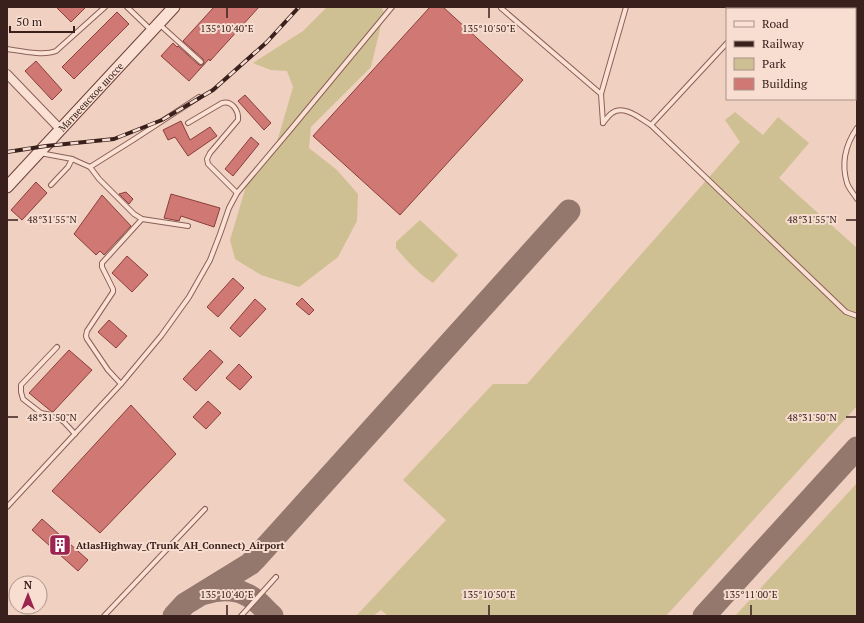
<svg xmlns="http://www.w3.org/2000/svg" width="864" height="623" font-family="'PT Serif',serif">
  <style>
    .green { fill: #cfc093 }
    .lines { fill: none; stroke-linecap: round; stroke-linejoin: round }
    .taxiway { stroke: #94786e; stroke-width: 23 }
    .building { fill: #d07974; stroke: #8b3e3c }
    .service-casing { stroke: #8a6057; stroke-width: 6 }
    .minor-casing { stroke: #8a6057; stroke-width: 10 }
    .secondary-casing { stroke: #6c413a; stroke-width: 13 }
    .service { stroke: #fae1d4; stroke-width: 4 }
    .minor { stroke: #fae1d4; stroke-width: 8 }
    .secondary { stroke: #fae1d4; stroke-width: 11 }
    .rail-casing { stroke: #39201c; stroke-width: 4 }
    .rail { stroke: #f7ded0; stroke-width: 2.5; stroke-dasharray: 8; stroke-linecap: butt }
    .ticks { fill: none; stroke: #39201c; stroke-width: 1.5 }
    .labels { text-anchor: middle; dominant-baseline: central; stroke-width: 4; stroke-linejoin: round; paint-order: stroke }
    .street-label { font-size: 10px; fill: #39201c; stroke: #f7ded0 }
    .poi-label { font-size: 10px; font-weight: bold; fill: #39201c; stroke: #f7ded0; text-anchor: start }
    .ticks-label { font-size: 10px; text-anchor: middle; fill: #39201c; stroke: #f7ded0; stroke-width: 4; stroke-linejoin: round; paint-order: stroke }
  </style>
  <rect width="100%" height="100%" fill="#f0d0c0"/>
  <g class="green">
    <polygon points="327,7 381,7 384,12 371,67 311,127 309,148 337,170 358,194 357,221 338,257 299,287 261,275 235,259 230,240 247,183 277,142 293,87 287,71 271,70 253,63 303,31"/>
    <polygon points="735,112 763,135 778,117 809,143 779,178 857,248 857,406 666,616 388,616 381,610 373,616 356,616 446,520 403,480 493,384 527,384 740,142 725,120"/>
    <path d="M 420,220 L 458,255 L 433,283 C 418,273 407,261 396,248 L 396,242 Z"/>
    <polygon points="857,483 857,616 735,616"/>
  </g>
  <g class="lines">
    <g class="taxiway">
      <path d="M 205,593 C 217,589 234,588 245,594 C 256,598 264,609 272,616"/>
      <polyline points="174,616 185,604 250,564 256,558 569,211"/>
      <polyline points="704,616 857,448"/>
    </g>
  </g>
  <g class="building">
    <polygon points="56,7 86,7 71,22"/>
    <polygon points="214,7 259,7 210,61 209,59 189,81 161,56 173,43 177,47 178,46 199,65 203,65 204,62 203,59 183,41"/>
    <polygon points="430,7 443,7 523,80 400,215 313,136"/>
    <polygon points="117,12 129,24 74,79 62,67"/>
    <polygon points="36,61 62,90 52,100 25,71"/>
    <polygon points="245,95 271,123 264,130 238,101"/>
    <polygon points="181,121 190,140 210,127 217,136 188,156 175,137 168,140 163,130"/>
    <polygon points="251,137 259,144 233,176 225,169"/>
    <polygon points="36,182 47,193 22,220 11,210"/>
    <polygon points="126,192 133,199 129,204 119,194"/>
    <polygon points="171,194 220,208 214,227 181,216 179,221 164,218"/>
    <polygon points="102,195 131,226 104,255 100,251 96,255 74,234"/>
    <polygon points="127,256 148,275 132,292 112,273"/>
    <polygon points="233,278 244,288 218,317 207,307"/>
    <polygon points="302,298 314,310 309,315 296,304"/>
    <polygon points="255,299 266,309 240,337 230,328"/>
    <polygon points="109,320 127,336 116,348 98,332"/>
    <polygon points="69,350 92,370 53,412 52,412 29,393"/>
    <polygon points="210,350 223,362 196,391 183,379"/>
    <polygon points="239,364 252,377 240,390 226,378"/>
    <polygon points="208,401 221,413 206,429 193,417"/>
    <polygon points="131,405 176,454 100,533 52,491"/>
    <polygon points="42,519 88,560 78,571 32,530"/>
  </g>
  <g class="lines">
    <g class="service-casing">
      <g id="service">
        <polyline points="127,7 152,31"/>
        <polyline points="501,8 601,94"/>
        <polyline points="759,9 761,7"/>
        <polyline points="855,17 857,15"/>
        <polyline points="159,24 201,62"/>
        <path d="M 7,49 C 21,51 44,56 56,51 L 105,7"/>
        <path d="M 188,123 L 222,103 C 232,100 239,111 238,120 L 210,153 L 207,159 L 208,164 L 237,193"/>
        <path d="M 603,123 C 606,119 609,115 612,113 C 624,104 641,119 651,125 L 846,312 L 857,316"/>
        <polyline points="603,123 601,94 626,7"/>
        <polyline points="651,125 727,43"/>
        <path d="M 857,128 C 846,144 841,163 847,183 C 849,189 854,194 857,199"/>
        <polyline points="40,153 72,159 90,167 99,179 134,214 142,219 188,226"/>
        <polyline points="90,167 133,140 199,97"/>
        <polyline points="51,185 68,167 72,159"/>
        <polyline points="57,347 21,385 21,392 23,399 41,413 56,416 64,422 75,434"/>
        <polyline points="121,384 108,370 87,339 86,336 87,331 113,292 113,289 102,267 102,263 142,219"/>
        <polyline points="7,507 121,384 161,336 189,297 210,260 220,234 229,208 237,193 291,129 392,7"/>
        <polyline points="104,616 205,509"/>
        <polyline points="241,616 276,577"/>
      </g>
    </g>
    <g class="minor-casing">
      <polyline id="minor" points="7,74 61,130"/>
    </g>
    <g class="secondary-casing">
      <g id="secondary">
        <path id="s1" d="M 7,187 L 174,7"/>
      </g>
    </g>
    <use href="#service" class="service"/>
    <use href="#minor" class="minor"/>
    <use href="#secondary" class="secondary"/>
    <g class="rail-casing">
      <polyline id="rail" points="7,152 46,146 114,139 162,120 213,90 267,42 299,7"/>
    </g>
    <use href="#rail" class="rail"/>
  </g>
  <path class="ticks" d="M 227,8 L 227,18M 489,8 L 489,18M 8,220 L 18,220M 846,220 L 856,220M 8,417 L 18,417M 846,417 L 856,417M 227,605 L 227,615M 489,605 L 489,615M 751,605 L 751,615"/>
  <defs>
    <g id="building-square" transform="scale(1.15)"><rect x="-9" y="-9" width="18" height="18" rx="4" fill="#9c2450" stroke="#f7ded0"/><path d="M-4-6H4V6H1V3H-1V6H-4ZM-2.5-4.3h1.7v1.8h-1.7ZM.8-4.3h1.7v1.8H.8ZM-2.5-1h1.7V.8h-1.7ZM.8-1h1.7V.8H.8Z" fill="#fff"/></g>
  </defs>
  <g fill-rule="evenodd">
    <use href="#building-square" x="60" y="545"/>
  </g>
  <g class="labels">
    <g class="street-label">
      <text stroke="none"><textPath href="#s1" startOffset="123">Матвеевское шоссе</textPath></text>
    </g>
    <g class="poi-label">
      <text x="76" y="545">AtlasHighway_(Trunk_AH_Connect)_Airport</text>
    </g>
  </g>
  <g class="ticks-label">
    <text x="227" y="32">135°10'40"E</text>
    <text x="489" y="32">135°10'50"E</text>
    <text x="52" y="223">48°31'55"N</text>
    <text x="812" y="223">48°31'55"N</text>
    <text x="52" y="421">48°31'50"N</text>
    <text x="812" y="421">48°31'50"N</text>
    <text x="227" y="598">135°10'40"E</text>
    <text x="489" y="598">135°10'50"E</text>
    <text x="751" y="598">135°11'00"E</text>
  </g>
  <rect width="864" height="623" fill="none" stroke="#39201c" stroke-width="16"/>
  <rect x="726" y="8" width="130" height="92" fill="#f7ded0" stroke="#ab9288"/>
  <rect x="734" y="21" width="20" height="6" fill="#fae1d4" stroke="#ab9288"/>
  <text x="762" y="28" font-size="12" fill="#39201c">Road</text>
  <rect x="734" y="41" width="20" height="6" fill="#39201c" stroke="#ab9288"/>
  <text x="762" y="48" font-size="12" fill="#39201c">Railway</text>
  <rect x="734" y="58" width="20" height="12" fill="#cfc093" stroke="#ab9288"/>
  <text x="762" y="68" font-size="12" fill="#39201c">Park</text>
  <rect x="734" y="78" width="20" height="12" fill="#d07974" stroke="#ab9288"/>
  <text x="762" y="88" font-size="12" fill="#39201c">Building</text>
  <g transform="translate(28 595)"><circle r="19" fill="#f7ded0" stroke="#ab9288"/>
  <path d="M0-3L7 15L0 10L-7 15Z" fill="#9c2450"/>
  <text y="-6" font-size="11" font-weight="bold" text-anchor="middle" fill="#39201c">N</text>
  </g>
  <path d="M10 26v6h64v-6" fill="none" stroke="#39201c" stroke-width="2"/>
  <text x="16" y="26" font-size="12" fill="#39201c" stroke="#f7ded0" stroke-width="3" paint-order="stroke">50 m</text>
</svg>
